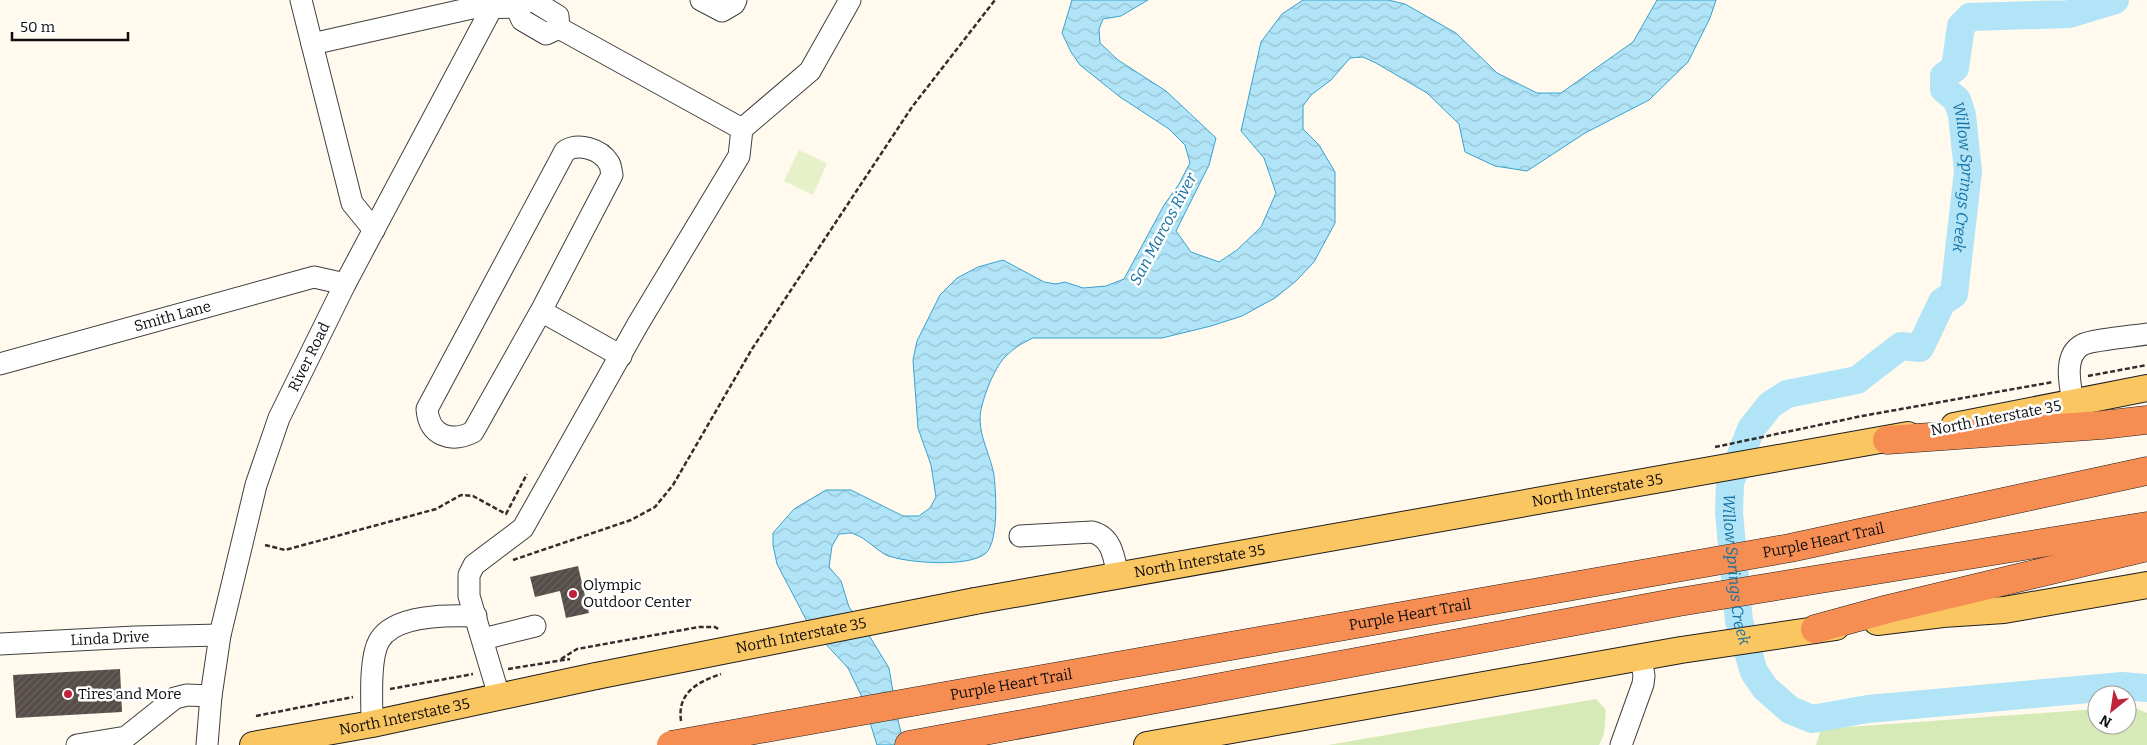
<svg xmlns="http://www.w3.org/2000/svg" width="2147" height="745" font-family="Bitter,serif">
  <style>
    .park { fill: #d6eab7 }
    .pitch { fill: #e7f1c9 }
    .water { fill: url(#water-waves); stroke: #37a2cf }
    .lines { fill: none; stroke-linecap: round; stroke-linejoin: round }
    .river { stroke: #b1e4f7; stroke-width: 28 }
    .building { fill: url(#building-hatch) }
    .minor-casing { stroke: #404040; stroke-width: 23 }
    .major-casing { stroke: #1e1e1e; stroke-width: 28 }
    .highway-casing { stroke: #1e1e1e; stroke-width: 29 }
    .path { stroke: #2f2f2f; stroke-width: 2.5; stroke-dasharray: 5 2.5; stroke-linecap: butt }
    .minor { stroke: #fff; stroke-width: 21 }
    .major { stroke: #fac662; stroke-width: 26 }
    .highway { stroke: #f68e54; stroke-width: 28 }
    .major-bridge-casing { stroke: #1e1e1e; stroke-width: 28; stroke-linecap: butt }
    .highway-bridge-casing { stroke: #1e1e1e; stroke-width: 29; stroke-linecap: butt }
    .major-bridge { stroke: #fac662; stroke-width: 26 }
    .highway-bridge { stroke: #f68e54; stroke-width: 28 }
    .poi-dot { fill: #bf233a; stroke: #fff; stroke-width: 2 }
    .labels { text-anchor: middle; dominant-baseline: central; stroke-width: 5; stroke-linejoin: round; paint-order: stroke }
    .street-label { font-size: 15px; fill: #0d0d0d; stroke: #fff }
    .poi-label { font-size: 15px; fill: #0d0d0d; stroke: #fff; text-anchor: start }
    .water-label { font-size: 16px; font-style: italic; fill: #1571a1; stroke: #fff }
  </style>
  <defs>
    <pattern id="water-waves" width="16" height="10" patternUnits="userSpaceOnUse" patternTransform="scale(1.25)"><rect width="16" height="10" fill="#b1e4f7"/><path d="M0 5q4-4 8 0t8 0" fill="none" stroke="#97c2d3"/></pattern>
    <pattern id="building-hatch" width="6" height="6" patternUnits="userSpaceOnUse" patternTransform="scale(1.25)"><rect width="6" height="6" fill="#564d49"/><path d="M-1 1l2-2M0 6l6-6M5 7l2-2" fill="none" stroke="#69625f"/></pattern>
  </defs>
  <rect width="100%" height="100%" fill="#fffaed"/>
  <g class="park">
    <polygon points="1596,699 1606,710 1604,734 1599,745 1328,745"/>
    <polygon points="2130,706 2147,713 2147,745 1816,745 1821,729 2097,709 2097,725 2127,725 2127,707"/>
  </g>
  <polygon class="pitch" points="799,150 827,163 813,195 784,181"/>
  <path class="water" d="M 1072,0 L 1148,0 L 1121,16 L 1103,19 L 1099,29 L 1100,43 L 1118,60 L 1166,91 L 1216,138 L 1209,165 L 1176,231 L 1191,252 L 1219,262 L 1237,250 L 1261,227 L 1276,193 L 1264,158 L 1241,131 L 1261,42 L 1282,14 L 1303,0 L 1388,0 L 1405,4 L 1456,33 L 1497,73 L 1537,93 L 1561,93 L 1633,42 L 1657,0 L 1716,0 L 1710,18 L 1688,62 L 1649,100 L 1585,133 L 1527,171 L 1495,166 L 1465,152 L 1459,124 L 1427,93 L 1376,63 L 1363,57 L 1350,58 L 1331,80 L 1311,95 L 1303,106 L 1303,129 L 1319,145 L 1335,172 L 1335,223 L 1314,262 L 1296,281 L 1275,298 L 1242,316 L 1211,326 L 1162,338 L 1033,338 C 1022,343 1014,348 1005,357 C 994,368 980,403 980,419 C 980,438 991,457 994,475 C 996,493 999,540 986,553 C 970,568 905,563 886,555 C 875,549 866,538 854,534 C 851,532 844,534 839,534 L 832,546 L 829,567 L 841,581 L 849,607 L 870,637 L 889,668 L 897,716 L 904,745 L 877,745 L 862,697 L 848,668 L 810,627 L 777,564 L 773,545 L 773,533 L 794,509 L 826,490 L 851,490 L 903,516 L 919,516 L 930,508 L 936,497 L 931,465 L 918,428 L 913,360 L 917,341 L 940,295 L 957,278 L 978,267 L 1003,260 L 1044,282 L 1056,284 L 1065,282 L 1083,288 L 1106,286 L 1124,279 L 1164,205 L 1179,184 L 1190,163 L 1185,145 L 1169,129 L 1120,97 L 1080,65 L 1071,52 L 1062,33 Z"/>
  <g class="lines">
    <path class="river" id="s1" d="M 2115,0 L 2069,14 L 1970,17 L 1961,26 L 1955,68 L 1944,76 L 1944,89 L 1957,100 L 1962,115 L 1968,171 L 1954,294 L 1942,302 L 1920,348 L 1901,346 L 1857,380 L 1787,394 L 1770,405 L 1751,429 L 1730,483 L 1729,513 L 1739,621 L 1754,672 L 1765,688 L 1790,710 L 1812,719 L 1868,709 L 2122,686 L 2147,688"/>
  </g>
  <g class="building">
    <polygon points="578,566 589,613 566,618 560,591 535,597 530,577"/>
    <polygon points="120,669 122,712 16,718 13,675"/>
  </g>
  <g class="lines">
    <g class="minor-casing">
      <g id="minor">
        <polyline points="301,0 312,44"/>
        <polyline points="532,0 558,16 559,28"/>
        <polyline points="701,0 722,11 734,4 736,0"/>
        <polyline points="516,7 522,20 546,34 559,28"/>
        <polyline points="559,28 742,129"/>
        <polyline points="374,230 352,203 312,44 472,8 516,7 531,0"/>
        <path d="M 541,311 L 612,175 C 611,171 611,166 609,163 C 600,148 578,143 565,151 L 427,409 C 429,436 451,443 473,432 L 541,311 L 621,356"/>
        <path id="s2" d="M 0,364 L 314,277 L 345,284"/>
        <path d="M 2073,402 C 2070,385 2063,355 2082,345 C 2090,340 2135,336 2147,334"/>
        <path d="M 1020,536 L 1092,532 C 1112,537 1114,557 1118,576"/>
        <polyline points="483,639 535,626"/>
        <path id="s3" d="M 0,644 L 135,637 L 220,635"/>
        <polyline points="499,696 469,596 469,575 474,565 523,528 638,324 739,156 742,129 810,71 850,0"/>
        <path d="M 372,724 C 372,703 369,659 379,641 C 394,614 450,615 476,616"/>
        <polyline points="77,745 126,737 175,698 187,695 211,696"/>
        <path id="s4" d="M 207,745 L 211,696 L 220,635 L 256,485 L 279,418 L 345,284 L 496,0"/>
        <polyline points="1621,745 1643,684 1644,676 1641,657"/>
      </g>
    </g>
    <g class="major-casing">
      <g id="major">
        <polyline points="1954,426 2147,388"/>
        <path id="s5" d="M 975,601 L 1908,435"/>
        <polyline points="1877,622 1943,614 2004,610 2147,585"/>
        <path id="s6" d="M 253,745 L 372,724 L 596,676"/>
        <polyline points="1147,745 1681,650 1836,627"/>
      </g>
    </g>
    <g class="highway-casing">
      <g id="highway">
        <polyline points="1887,440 2102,425 2147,420"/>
        <polyline points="1815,629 1888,609 2147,547"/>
        <path id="s7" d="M 951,695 L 1790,548 L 2147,471"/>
        <polyline points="909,745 1679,602 2147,526"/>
      </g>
    </g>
    <g class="path">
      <polyline points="2088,376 2147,365"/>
      <polyline points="1715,447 1862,416 2053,382"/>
      <polyline points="265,545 285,550 436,509 461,495 473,496 506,514 527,474"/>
      <polyline points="513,560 631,520 655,507 673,485 752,349 912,107 995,0"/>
      <polyline points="561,659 577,649 699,627 715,627 720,630"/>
      <polyline points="508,669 570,659"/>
      <polyline points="390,689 473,674"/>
      <polyline points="256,716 353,697"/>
      <path d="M 681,721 C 677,693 697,682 721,674"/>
    </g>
    <use href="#minor" class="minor"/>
    <use href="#major" class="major"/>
    <use href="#highway" class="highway"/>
    <g class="major-bridge-casing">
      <g id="major-bridge">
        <path id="s8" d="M 596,676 L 975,601"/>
      </g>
    </g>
    <g class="highway-bridge-casing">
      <polyline id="highway-bridge" points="671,745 951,695"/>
    </g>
    <use href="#major-bridge" class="major-bridge"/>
    <use href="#highway-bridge" class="highway-bridge"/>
  </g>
  <g class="poi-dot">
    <circle cx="573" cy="594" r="5"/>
    <circle cx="68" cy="694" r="5"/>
  </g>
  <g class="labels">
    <g class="street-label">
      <text stroke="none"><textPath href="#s2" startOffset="179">Smith Lane</textPath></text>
      <text stroke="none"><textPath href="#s4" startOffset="404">River Road</textPath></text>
      <text transform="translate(1996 418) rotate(-11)">North Interstate 35</text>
      <text stroke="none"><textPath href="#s5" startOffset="632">North Interstate 35</textPath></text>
      <text stroke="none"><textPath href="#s7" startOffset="886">Purple Heart Trail</textPath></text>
      <text stroke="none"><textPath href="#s5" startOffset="228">North Interstate 35</textPath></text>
      <text stroke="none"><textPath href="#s7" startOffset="466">Purple Heart Trail</textPath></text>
      <text stroke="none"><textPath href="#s8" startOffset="209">North Interstate 35</textPath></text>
      <text stroke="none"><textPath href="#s3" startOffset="110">Linda Drive</textPath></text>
      <text stroke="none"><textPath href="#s7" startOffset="61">Purple Heart Trail</textPath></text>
      <text stroke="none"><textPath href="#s6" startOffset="154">North Interstate 35</textPath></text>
    </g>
    <g class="poi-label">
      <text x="583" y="585">Olympic<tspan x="583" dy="17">Outdoor Center</tspan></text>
      <text x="78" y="694">Tires and More</text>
    </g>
    <g class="water-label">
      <text stroke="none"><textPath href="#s1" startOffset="324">Willow Springs Creek</textPath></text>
      <text transform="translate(1163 229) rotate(-62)">San Marcos River</text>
      <text stroke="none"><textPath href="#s1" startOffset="849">Willow Springs Creek</textPath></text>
    </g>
  </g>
  <g transform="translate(2112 710) rotate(210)"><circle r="24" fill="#ffffff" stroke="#9e9e9e"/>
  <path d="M0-4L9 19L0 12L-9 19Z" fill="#bf233a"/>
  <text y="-8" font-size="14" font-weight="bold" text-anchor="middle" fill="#0d0d0d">N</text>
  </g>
  <path d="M12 32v8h116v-8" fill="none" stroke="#0d0d0d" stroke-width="2.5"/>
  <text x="20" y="32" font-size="15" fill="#0d0d0d" stroke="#ffffff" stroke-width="4" paint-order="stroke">50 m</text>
</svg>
